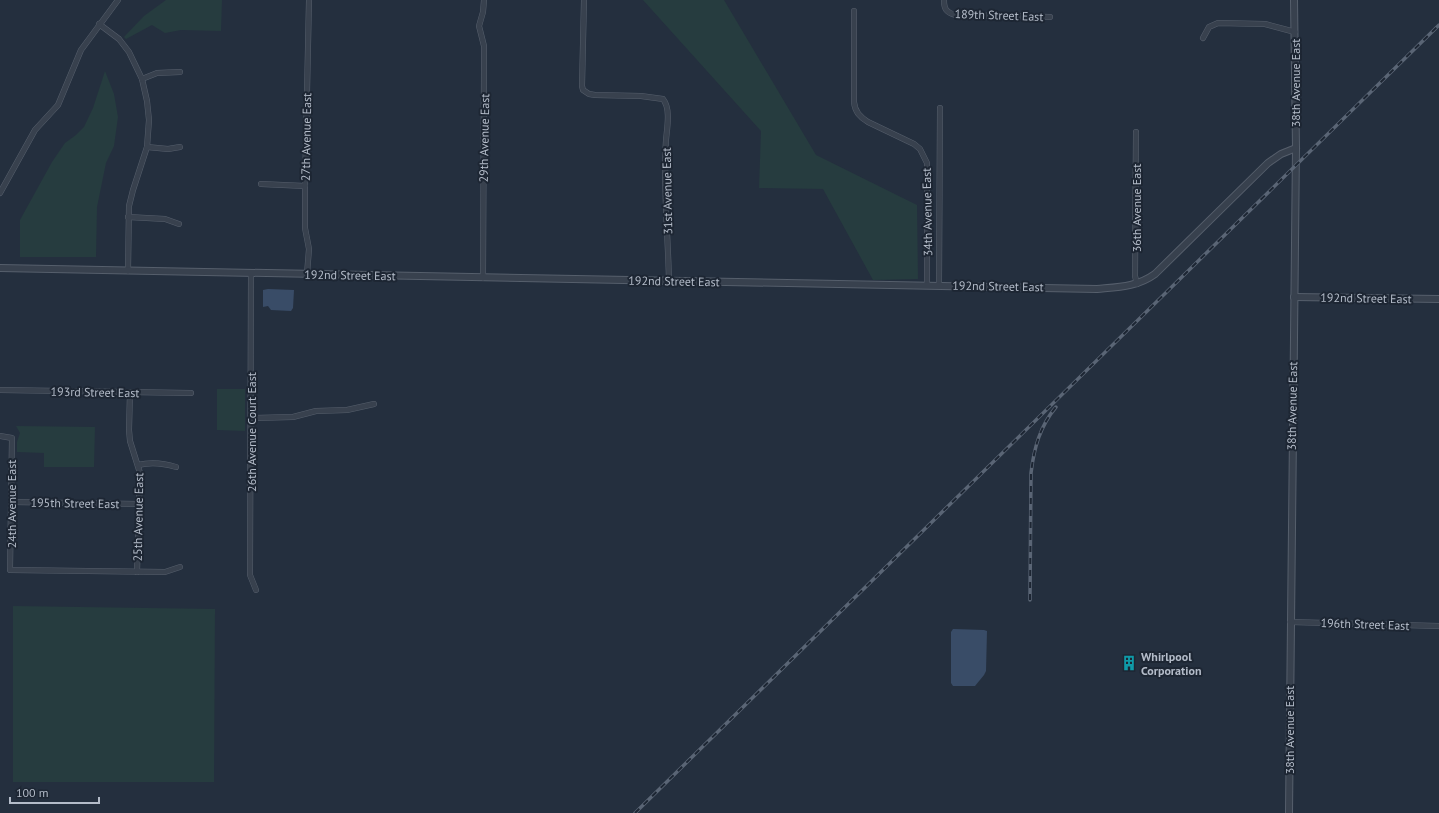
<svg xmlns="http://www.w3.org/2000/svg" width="1439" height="813" font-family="'PT Sans',sans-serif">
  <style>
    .green { fill: #263c3f }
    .water { fill: #394c67 }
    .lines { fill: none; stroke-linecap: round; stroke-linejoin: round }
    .minor-casing { stroke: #565f6c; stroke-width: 6 }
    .tertiary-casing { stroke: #565f6c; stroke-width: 8 }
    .minor { stroke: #38414e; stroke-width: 5 }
    .tertiary { stroke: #38414e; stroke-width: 6 }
    .rail-casing { stroke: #5a6575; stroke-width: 3.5 }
    .rail { stroke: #1d2633; stroke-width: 2; stroke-dasharray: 6; stroke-linecap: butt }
    .labels { text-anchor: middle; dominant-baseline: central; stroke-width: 4; stroke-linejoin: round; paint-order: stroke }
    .street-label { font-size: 12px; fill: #b4bcc9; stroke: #1d2633 }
    .poi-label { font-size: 12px; font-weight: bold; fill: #b4bcc9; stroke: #1d2633; text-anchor: start }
  </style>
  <rect width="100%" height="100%" fill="#242f3e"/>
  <g class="green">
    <polygon points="166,0 222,0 221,31 181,30 165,33 152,25 126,39 124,37 144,16"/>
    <polygon points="643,0 724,0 816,155 917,205 918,279 873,280 823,189 759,188 761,131"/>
    <polygon points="105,71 114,94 118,117 114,146 106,163 97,207 96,257 20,257 20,220 52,162 65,143 76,135 84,127 93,108"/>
    <polygon points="217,389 245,389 245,431 217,430"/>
    <polygon points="16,426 95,427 94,467 44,467 44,453 17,452 17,442 20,433"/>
    <polygon points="13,606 215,609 214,782 13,782"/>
  </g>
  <g class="water">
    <polygon points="268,289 294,290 293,308 291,311 271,310 268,306 263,307 263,290"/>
    <polygon points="953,629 984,630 987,631 986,671 984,675 975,686 953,686 951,683 951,632"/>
  </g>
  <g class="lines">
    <g class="minor-casing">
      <g id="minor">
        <path d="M 584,0 L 582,86 L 583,90 L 589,94 L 595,95 L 641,96 L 663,99 C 671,109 667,128 666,140 C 663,187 668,234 669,281"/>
        <path d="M 944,0 C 944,9 946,12 955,15 L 1050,17"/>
        <path d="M 854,11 L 854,102 C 855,112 860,117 868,122 L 914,144 L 920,149 L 927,163 L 927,285"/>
        <polyline points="99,24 119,39 129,52 142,79 147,101 149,120 147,147 133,190 129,206 128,271"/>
        <polyline points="1203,38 1209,27 1218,23 1265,24 1295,32"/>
        <polyline points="142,79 157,73 180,72"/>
        <polyline points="1136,132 1135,276 1137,284"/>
        <polyline points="147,147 168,149 180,147"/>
        <polyline points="261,184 305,186"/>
        <polyline points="0,193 35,130 58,105 81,50 118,0"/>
        <polyline points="128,217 165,219 179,224"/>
        <polyline points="251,273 250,575 256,590"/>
        <polyline points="307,274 309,249 305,228 305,186 309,0"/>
        <polyline points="483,278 484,70 484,46 479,26 483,12 484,0"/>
        <polyline points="939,285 940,108"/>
        <polyline points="0,390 191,393"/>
        <polyline points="130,392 129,430 130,441 140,473 137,572"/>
        <polyline points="251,418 293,417 316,411 347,410 374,404"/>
        <polyline points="0,436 12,438 10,570 165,572 180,567"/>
        <path d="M 138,465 C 151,462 163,463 176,467"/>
        <polyline points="11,502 139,504"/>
        <polyline points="1290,622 1439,626"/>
      </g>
    </g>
    <g class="tertiary-casing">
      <g id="tertiary">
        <path d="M 0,268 L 1097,289 C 1118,287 1137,287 1155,274 L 1268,163 L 1281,154 L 1296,148"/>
        <polyline points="1294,297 1439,299"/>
        <polyline points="1289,813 1296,148 1294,0"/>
      </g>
    </g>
    <use href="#minor" class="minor"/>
    <use href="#tertiary" class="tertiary"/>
    <g class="rail-casing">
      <g id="rail">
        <path d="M 1030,600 L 1031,473 C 1034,448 1040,426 1056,407"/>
        <polyline points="635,813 1439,25"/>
      </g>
    </g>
    <use href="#rail" class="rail"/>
  </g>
  <defs>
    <g id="building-bare" transform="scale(1.2)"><path d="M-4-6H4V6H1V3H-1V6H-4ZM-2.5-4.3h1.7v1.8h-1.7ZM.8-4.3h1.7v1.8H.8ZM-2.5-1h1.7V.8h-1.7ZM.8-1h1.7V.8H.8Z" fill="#0f9aa8" stroke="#1d2633" stroke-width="2.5" paint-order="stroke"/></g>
  </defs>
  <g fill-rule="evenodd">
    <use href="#building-bare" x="1129" y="663"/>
  </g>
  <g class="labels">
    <g class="street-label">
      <text transform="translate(999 15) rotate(2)">189th Street East</text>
      <text transform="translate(1295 83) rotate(-90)">38th Avenue East</text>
      <text transform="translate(306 137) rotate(-89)">27th Avenue East</text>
      <text transform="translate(484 138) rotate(-89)">29th Avenue East</text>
      <text transform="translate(667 191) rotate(-91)">31st Avenue East</text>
      <text transform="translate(1136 208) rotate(-90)">36th Avenue East</text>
      <text transform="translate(927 212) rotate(-91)">34th Avenue East</text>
      <text transform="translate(350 275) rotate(1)">192nd Street East</text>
      <text transform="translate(674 281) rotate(1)">192nd Street East</text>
      <text transform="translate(998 286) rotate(1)">192nd Street East</text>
      <text transform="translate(1366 298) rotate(1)">192nd Street East</text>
      <text transform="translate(95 392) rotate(1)">193rd Street East</text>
      <text transform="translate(1292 406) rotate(-89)">38th Avenue East</text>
      <text transform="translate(251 432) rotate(-90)">26th Avenue Court East</text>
      <text transform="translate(75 503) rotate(1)">195th Street East</text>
      <text transform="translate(11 504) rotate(-90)">24th Avenue East</text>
      <text transform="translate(138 517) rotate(-89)">25th Avenue East</text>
      <text transform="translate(1365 624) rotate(2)">196th Street East</text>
      <text transform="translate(1289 730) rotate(-90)">38th Avenue East</text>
    </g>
    <g class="poi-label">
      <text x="1141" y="656">Whirlpool<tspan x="1141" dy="14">Corporation</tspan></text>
    </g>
  </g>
  <path d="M10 797v6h89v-6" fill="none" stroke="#b4bcc9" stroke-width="2"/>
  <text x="16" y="797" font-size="12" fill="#b4bcc9" stroke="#1d2633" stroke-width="3" paint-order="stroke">100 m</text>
</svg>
